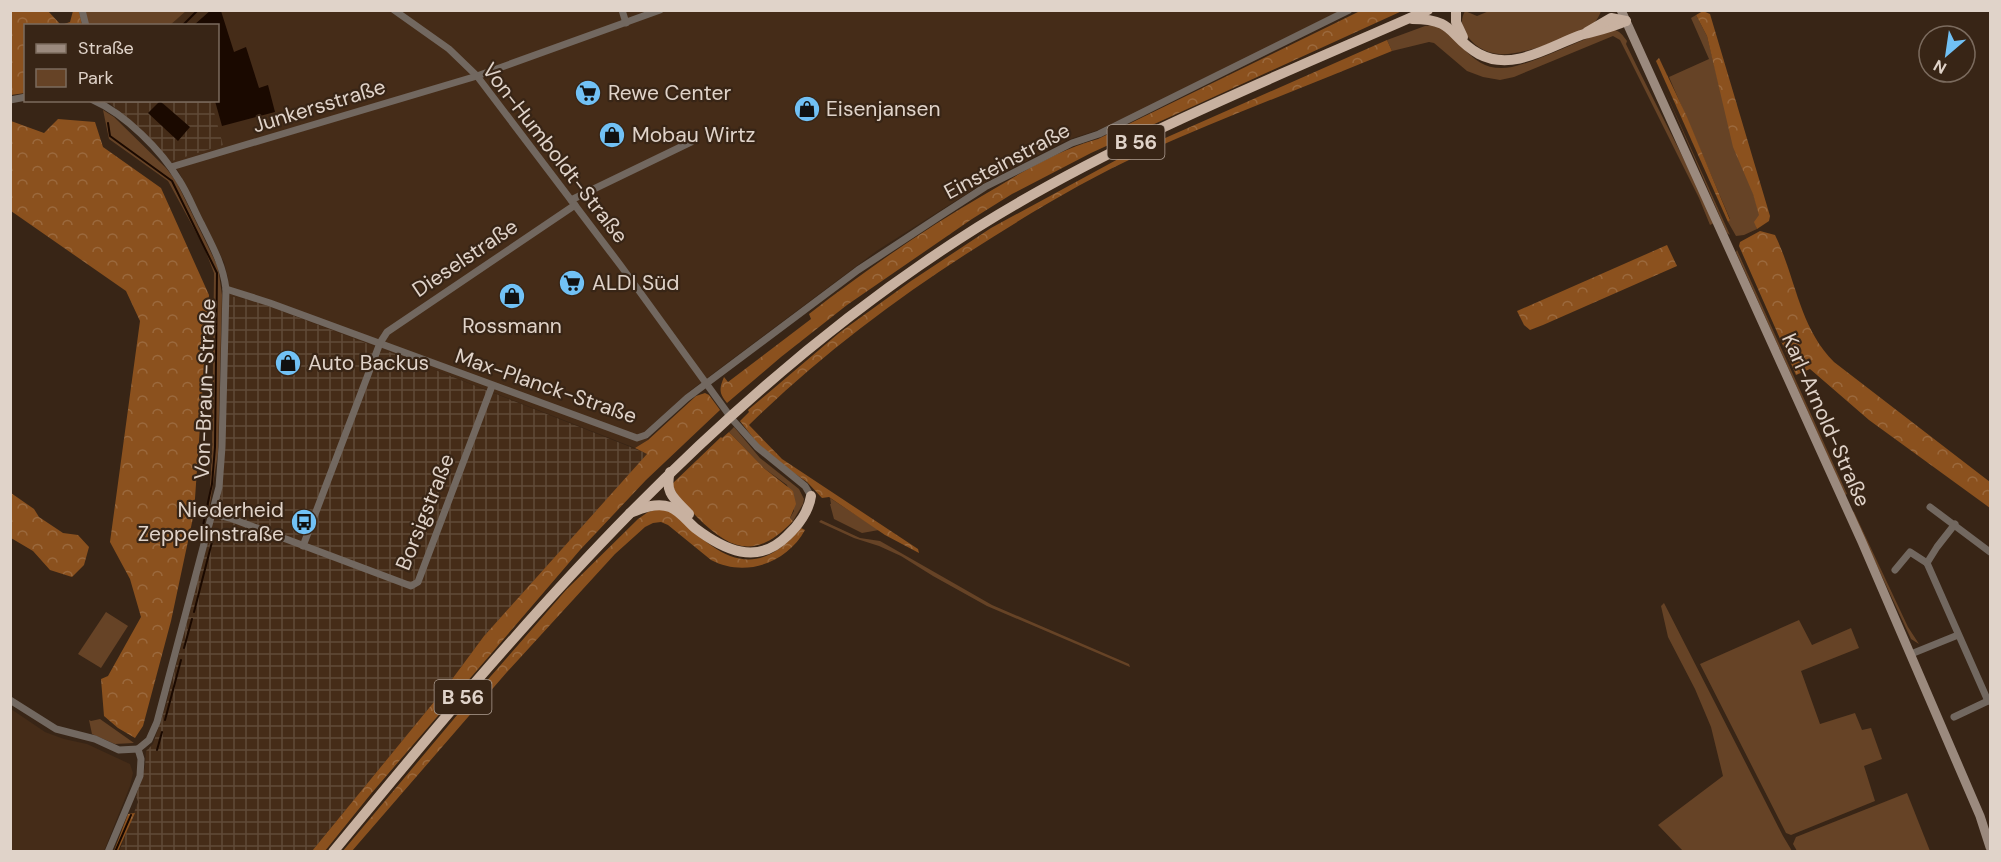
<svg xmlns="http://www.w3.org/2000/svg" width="2001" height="862" font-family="'DM Sans',sans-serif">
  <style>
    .built { fill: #452c18 }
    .industrial { fill: url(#industrial-grid) }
    .green { fill: #664326 }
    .forest { fill: url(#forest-crowns) }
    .water { fill: #1a0900 }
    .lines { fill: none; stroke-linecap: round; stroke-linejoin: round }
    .stream { stroke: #1a0900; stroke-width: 2 }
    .minor { stroke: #726860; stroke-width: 7 }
    .secondary { stroke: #9b8a7e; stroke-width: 9 }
    .trunk { stroke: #c8b1a0; stroke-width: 10 }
    .labels { text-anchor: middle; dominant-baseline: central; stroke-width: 4.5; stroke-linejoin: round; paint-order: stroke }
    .shield { fill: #382516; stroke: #ae9f93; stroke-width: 1.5 }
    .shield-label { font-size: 20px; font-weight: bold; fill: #e0d3c9 }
    .poi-label { font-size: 21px; fill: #e0d3c9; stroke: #382516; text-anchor: start }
    .street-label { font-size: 21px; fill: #e0d3c9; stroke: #382516 }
  </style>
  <defs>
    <pattern id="industrial-grid" width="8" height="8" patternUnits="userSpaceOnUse" patternTransform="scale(1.5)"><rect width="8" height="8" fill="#452c18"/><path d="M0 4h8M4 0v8" fill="none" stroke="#604a38"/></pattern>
    <pattern id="forest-crowns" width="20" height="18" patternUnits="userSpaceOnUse" patternTransform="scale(1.5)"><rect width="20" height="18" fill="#8b511e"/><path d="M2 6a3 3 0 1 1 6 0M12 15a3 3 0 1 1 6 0" fill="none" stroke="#9b693d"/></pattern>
  </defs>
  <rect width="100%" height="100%" fill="#382516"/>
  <g class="built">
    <polygon points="186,11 1343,11 1155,104 1098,130 1067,140 982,184 878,250 691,390 644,432 648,440 635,448 387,351 255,301 229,296 228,278 224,262 179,172 126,116 107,101 218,100 218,26 169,25"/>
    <polygon points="11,709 45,732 64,739 87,744 130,764 133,773 130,786 104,851 11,851"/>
  </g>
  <g class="industrial">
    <polygon points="113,100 211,101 223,145 172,161 169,160 112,105"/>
    <polygon points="229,296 255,301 387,351 648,454 484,636 447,686 312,851 119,852 138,802 136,796 145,767 146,751 153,744 166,705 222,484"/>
  </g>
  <g class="green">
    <polygon points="79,11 186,11 169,26 82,25"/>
    <path d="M 1465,11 L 1477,16 L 1489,11 L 1601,11 C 1599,18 1594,24 1587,28 C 1572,38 1516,57 1499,54 C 1485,53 1472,45 1465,32 C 1461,24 1461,19 1465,11 Z"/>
    <polygon points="1696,15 1707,36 1721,92 1760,215 1755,222 1757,229 1744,235 1736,236 1728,222 1730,219 1669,77 1709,59 1691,18"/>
    <path d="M 1434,25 C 1463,36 1470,75 1512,67 C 1538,61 1562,48 1586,39 C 1594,36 1604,30 1613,30 C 1620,30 1623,36 1627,41 L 1626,44 C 1655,104 1687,162 1714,223 L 1710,225 L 1699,198 L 1620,40 L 1613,36 L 1514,77 L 1500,80 L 1483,77 L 1467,71 L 1434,43 L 1429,42 L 1392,51 L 1387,40 L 1425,26 Z"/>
    <polygon points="1663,86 1730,235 1727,233"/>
    <polygon points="103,110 114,117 166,168 176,181 218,267 222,295 218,453 209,510 212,447 214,273 204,247 168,181 109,139"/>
    <polygon points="1737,250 1847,494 1845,495 1833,468 1736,252"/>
    <polygon points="734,427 760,458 799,489 804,499 803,504 793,521 790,518 794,511 787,485 765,469 729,432"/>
    <polygon points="830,498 879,530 862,533 834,519 830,504 831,504"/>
    <polygon points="1851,510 1854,512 1908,627 1919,644 1911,639"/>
    <polygon points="821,520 860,538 880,541 992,605 1129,664 1130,667 987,606 933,576 901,556 879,546 854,538 819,522"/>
    <polygon points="1664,603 1783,836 1792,851 1683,851 1658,825 1723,776 1711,727 1695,689 1668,637 1661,606"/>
    <polygon points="106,612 128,626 101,668 78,654"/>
    <polygon points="1799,620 1812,645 1851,628 1859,648 1801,671 1820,724 1855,713 1862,730 1871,728 1882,759 1864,766 1875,801 1791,835 1786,833 1700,664"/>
    <polygon points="100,719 134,743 115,744 92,734 89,720 91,721"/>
    <polygon points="1907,793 1930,851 1797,851 1793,844 1796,837"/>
  </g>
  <g class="forest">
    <polygon points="10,11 48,11 61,25 70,22 73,11 79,11 82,25 26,26 25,93 11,95"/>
    <path d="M 1360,11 L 1402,11 L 1091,153 L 1012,194 L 972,219 L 847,305 L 781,357 L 727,403 C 719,393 719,389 724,377 L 728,382 L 811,319 L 809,314 C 867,269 923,230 987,193 C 1022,172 1058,150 1098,139 Z"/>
    <polygon points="1703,11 1710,14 1770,216 1769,221 1757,229 1754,222 1759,215 1753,194 1733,147 1707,36 1696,15"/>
    <path d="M 1387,40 L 1392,51 C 1309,85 1225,117 1144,153 C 1091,177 1042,206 993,237 C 906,291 822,353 749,425 L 782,459 L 918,549 L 919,553 L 885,535 L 829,497 L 822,498 L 807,482 L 791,471 L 758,444 L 740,421 L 749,412 L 748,410 L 839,333 L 911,281 L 991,228 L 1120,158 Z"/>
    <polygon points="1659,58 1687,117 1730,220 1728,222 1656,61"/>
    <polygon points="58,119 95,122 103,147 161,188 209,295 194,513 171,621 143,726 135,738 118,728 104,716 101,679 108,676 141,617 130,579 110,542 140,321 126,291 11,211 11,121 44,133"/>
    <path d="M 1760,231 L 1775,235 C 1796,278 1799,327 1834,362 L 1990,482 L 1990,508 L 1869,420 L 1810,369 L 1796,375 L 1739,246 L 1740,242 Z"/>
    <polygon points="1667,245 1677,266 1543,325 1530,330 1524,325 1517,311"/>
    <polygon points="705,393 709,395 720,410 646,480 580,550 370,795 325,851 312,851 447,686 484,636 647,454 635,448 648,440 696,396"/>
    <path d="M 729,432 L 765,469 L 793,491 L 796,504 L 790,518 L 793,521 C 757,559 732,552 697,517 C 687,506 677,498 672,484 L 721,437 L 722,438 Z"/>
    <polygon points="11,493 34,509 39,517 63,533 78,535 89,547 84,565 72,577 50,570 33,551 11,538"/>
    <path d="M 659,509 L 668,510 L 674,514 C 718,555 753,585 801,528 L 805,530 C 787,563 745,578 711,560 L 668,525 L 661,522 L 653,523 L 645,527 L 615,554 L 507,672 L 352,851 L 342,852 L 463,708 L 566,590 L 638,519 L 648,512 Z"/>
    <polygon points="135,813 118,851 114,851 128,814"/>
  </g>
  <g class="water">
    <polygon points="211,10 221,11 234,52 246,47 259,88 268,85 275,112 222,126 215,101 218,100 218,26 194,25"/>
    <polygon points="160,101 190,127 178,141 148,113"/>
  </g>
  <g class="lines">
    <g class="stream">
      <polyline points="182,26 198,10"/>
      <polyline points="108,123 110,136 172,181 217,273 215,447 212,484 202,530"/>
      <polyline points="194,612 213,538"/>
      <polyline points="184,648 192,619"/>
      <polyline points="165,720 181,660"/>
      <polyline points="157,750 162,732"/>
      <polyline points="115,852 131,815"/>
    </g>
    <g class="minor">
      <polyline points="82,10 86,26"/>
      <polyline points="394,10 449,49 477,76 621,266 732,419 757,447 805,486 811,496"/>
      <polyline points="622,10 626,23"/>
      <polyline points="10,100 26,97"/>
      <path d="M 93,100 C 125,114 161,150 179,180 C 188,194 194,210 202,225 C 213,247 223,265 226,289 L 222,447 L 219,487 L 157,722 L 149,740 L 138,749 L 141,759 L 140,776 L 108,852"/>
      <polyline points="171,167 477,76 660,10"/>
      <polyline points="571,200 691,142"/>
      <polyline points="226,289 270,303 637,438 646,435 687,398 858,270 940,216 985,187 1072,143 1099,134 1349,10"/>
      <polyline points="1930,507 1990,552"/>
      <polyline points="213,514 230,518 411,586 418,582 492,386"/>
      <polyline points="1955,524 1937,547 1927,563 1988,701"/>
      <polyline points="303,546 380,343 387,332 575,205"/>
      <polyline points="1895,570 1910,552 1927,563"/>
      <polyline points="1911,654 1958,635"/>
      <polyline points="10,700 56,729 95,739 119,750 138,749"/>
      <polyline points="1954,717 1990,700"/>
    </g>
    <polyline class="secondary" points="1621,10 1862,542 1980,816 1990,847"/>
    <g class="trunk">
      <polyline points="1456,10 1456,22 1463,37"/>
      <path d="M 1412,19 C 1457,19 1448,37 1479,54 C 1513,72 1550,46 1581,35 C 1596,31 1611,28 1626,21"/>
      <polyline points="1587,32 1611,18 1626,21"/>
      <path d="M 670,472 C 664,493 675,499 689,514"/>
      <path d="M 630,513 C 642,508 657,502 670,507 C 680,511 687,521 695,528 C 724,550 757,566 787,536 C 798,526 809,511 811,496"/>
      <path d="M 333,852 C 525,619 719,389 978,227 C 1117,140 1278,76 1428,10"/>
    </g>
  </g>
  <defs>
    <g id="supermarket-disc" transform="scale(1.35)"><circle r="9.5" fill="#71c1f5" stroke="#382516"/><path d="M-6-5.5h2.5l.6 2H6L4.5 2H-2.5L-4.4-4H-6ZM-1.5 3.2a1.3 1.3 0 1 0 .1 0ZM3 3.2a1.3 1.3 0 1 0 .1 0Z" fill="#111"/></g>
    <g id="shop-disc" transform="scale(1.35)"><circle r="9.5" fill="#71c1f5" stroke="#382516"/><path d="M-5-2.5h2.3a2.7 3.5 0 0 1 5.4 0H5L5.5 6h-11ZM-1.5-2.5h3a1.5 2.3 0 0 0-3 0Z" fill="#111"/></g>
    <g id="bus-disc" transform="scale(1.35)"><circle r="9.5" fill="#71c1f5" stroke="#382516"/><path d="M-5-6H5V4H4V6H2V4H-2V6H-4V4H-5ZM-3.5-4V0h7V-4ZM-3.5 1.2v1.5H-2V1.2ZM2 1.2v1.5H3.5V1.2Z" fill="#111"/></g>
  </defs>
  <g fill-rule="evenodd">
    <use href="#supermarket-disc" x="588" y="93"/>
    <use href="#shop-disc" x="807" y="109"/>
    <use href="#shop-disc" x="612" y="135"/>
    <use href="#supermarket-disc" x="572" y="283"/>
    <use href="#shop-disc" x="512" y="296"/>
    <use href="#shop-disc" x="288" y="363"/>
    <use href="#bus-disc" x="304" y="522"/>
  </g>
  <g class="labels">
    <g class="shield">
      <rect x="1107.5" y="125" width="57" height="34" rx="4.5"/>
      <rect x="434.5" y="680" width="57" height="34" rx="4.5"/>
    </g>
    <g class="shield-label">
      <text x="1136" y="142">B 56</text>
      <text x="463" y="697">B 56</text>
    </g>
    <g class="poi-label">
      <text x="608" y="93">Rewe Center</text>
      <text x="826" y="109">Eisenjansen</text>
      <text x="632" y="135">Mobau Wirtz</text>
      <text x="592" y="283">ALDI Süd</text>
      <text x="512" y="326" text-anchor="middle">Rossmann</text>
      <text x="308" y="363">Auto Backus</text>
      <text x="284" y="510" text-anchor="end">Niederheid<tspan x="284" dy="24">Zeppelinstraße</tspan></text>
    </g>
    <g class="street-label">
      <text transform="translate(319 106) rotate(-17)">Junkersstraße</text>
      <text transform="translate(555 153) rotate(52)">Von-Humboldt-Straße</text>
      <text transform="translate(1007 161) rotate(-28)">Einsteinstraße</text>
      <text transform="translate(465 258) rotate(-34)">Dieselstraße</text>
      <text transform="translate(546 386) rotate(19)">Max-Planck-Straße</text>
      <text transform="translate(205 389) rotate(-88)">Von-Braun-Straße</text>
      <text transform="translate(1826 420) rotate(66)">Karl-Arnold-Straße</text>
      <text transform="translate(425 512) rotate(-68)">Borsigstraße</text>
    </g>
  </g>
  <rect width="2001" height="862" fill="none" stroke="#e0d3c9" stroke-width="24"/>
  <rect x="24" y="24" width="195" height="78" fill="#382516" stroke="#7b6b5e" stroke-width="1.5"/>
  <rect x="36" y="44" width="30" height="9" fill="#9b8a7e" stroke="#7b6b5e" stroke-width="1.5"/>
  <text x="78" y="54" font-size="18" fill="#e0d3c9">Straße</text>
  <rect x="36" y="69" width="30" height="18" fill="#664326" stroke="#7b6b5e" stroke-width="1.5"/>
  <text x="78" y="84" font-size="18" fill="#e0d3c9">Park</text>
  <g transform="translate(1947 54) rotate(209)"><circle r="28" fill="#382516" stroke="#7b6b5e" stroke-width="1.5"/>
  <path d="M0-4.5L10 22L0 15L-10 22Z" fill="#71c1f5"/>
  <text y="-9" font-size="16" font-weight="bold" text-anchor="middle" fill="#e0d3c9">N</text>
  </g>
</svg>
